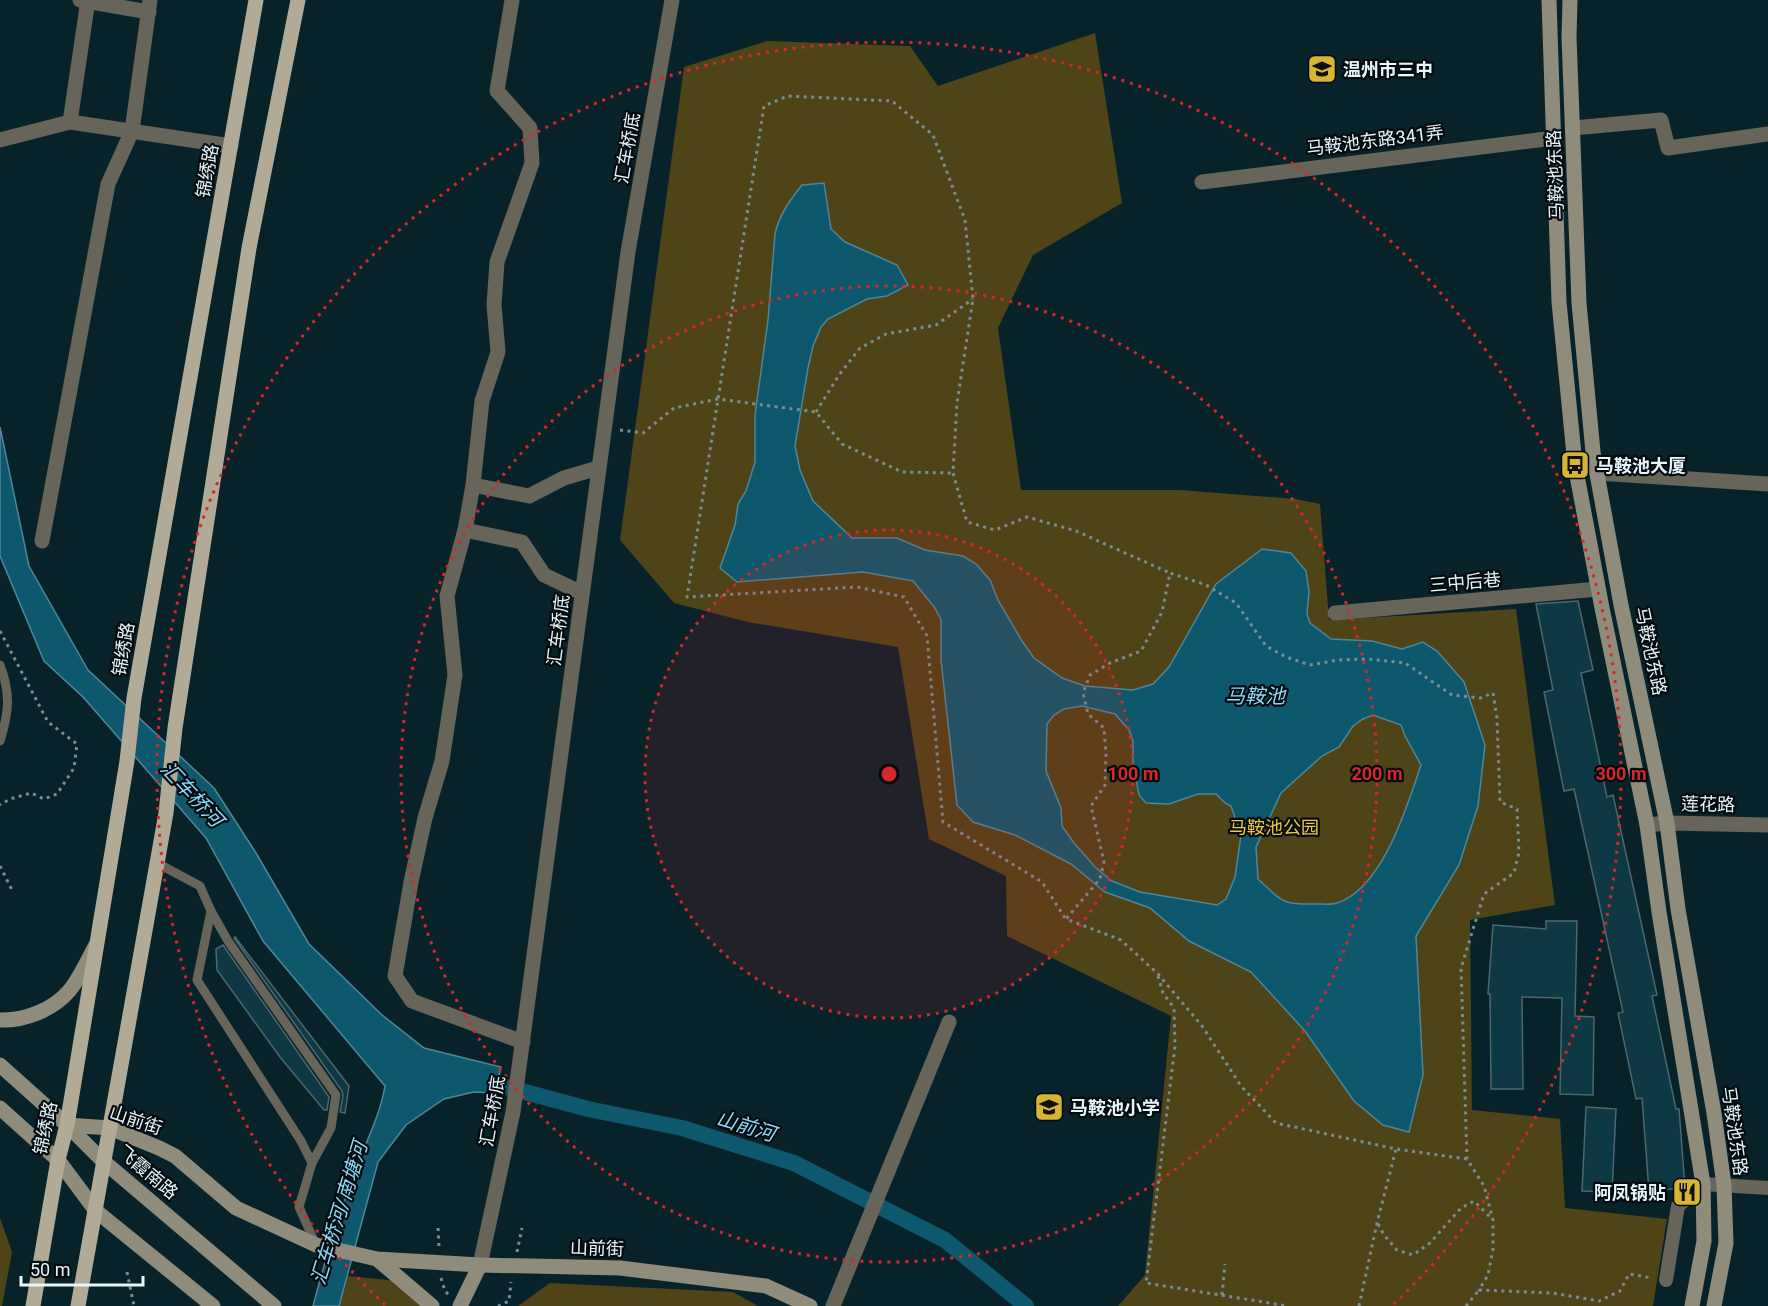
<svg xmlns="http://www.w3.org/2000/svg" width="1768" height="1306" font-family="Roboto,'Noto Sans SC',sans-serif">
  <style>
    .green { fill: #4f4318 }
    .water { fill: #0e586d; stroke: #4f8798; stroke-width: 1.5; fill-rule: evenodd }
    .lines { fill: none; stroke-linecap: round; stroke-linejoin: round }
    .canal { stroke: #0e586d; stroke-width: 16 }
    .building { fill: #0e3844; stroke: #4d6771; stroke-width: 1.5 }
    .path { stroke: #798d94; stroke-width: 3; stroke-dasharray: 3 4.5; stroke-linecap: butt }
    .service { stroke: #67645a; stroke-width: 9 }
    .pedestrian { stroke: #67645a; stroke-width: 14 }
    .minor { stroke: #67645a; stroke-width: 15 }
    .tertiary { stroke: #67645a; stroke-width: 15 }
    .secondary { stroke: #908c7c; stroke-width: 15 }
    .primary { stroke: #b0aa96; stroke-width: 15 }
    .ring { fill: none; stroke: #d62828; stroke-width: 3; stroke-dasharray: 3 6 }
    .labels { text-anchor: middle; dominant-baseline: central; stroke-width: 4.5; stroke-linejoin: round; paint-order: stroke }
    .poi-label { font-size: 18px; font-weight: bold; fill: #e7f6fb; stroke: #020a0e; text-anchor: start }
    .street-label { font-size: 18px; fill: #e7f6fb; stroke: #020a0e }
    .park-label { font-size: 18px; fill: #edc83d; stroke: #020a0e }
    .water-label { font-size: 20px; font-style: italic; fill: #87ddfa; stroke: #020a0e }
    .centre { fill: #d62828; stroke: #020a0e; stroke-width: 3 }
    .ring-label { font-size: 18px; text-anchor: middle; font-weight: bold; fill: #d62828; stroke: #020a0e; stroke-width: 4.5; stroke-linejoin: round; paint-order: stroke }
  </style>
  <rect width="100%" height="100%" fill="#08222a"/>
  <g class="green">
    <polygon points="1095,33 1122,203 1033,255 998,328 1021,490 1180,490 1296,499 1320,504 1329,620 1516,609 1555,905 1470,920 1472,1110 1560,1119 1565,1208 1667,1219 1653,1306 1118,1306 1145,1275 1171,1016 1007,936 1006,876 929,839 898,647 748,622 674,603 620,540 684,67 767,41 910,46 938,86"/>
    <polygon points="0,1218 12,1252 2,1306 0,1306"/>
    <polygon points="348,1276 398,1281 424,1306 339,1306"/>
    <polygon points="550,1283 733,1292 758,1306 518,1306"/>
  </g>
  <g class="water">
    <path d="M 824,183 L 831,229 L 845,242 L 897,265 L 908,285 L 887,296 L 867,299 L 828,319 L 821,327 L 813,346 L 808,368 L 795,446 L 800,470 L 813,501 L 852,538 L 897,538 L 925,550 L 963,556 L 976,564 L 990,580 L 998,600 L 1022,641 L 1034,658 L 1062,678 L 1085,686 L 1133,690 L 1153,684 L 1169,667 L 1216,584 L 1262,549 L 1291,553 L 1306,571 L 1309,592 L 1307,614 L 1310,623 L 1331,639 L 1372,641 L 1402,649 L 1423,642 L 1437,651 L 1464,682 L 1485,745 L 1478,806 L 1459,865 L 1416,936 L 1423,1075 L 1409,1132 L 1383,1125 L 1354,1101 L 1305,1031 L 1251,972 L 1189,941 L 1150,908 L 1105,892 L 1071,864 L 1015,835 L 973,822 L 957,805 L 941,660 L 941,620 L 935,608 L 913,581 L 863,572 L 737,582 L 720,568 L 735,525 L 738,504 L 746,491 L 755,462 L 755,415 L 768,320 L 775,234 C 779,215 790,200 802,185 ZM 1082,706 L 1115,714 L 1129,730 L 1133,741 L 1133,763 L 1139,795 L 1146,803 L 1169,804 L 1198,794 L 1216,794 L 1225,803 L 1231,806 L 1241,835 L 1235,877 L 1226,899 L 1217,905 L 1140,892 L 1112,881 L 1095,867 L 1074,843 L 1062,826 L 1061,808 L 1046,771 L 1047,724 L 1054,715 L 1064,709 ZM 1373,715 L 1401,725 L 1405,736 L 1421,765 C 1407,806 1383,888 1337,903 C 1332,905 1324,904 1318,904 C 1282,905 1284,903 1258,879 L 1256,847 L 1281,793 L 1322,756 L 1339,747 L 1353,726 L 1363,719 Z"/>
    <path d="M 0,427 L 29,566 L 88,670 L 214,788 L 256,853 L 309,944 L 382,1015 L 424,1048 L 501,1067 L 495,1093 L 474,1092 L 444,1099 L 406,1125 L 378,1162 L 339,1306 L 313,1306 C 325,1261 338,1216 354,1173 C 365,1144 380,1116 385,1086 L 263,941 L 206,838 L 83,697 L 44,661 L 0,556 Z"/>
  </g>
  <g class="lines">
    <polyline class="canal" points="477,1079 588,1109 682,1128 794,1163 945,1240 1026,1306"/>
  </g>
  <g class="building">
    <polygon points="1578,601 1593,670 1581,673 1607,797 1613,795 1657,995 1652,996 1676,1109 1679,1109 1685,1188 1649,1191 1642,1098 1636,1099 1618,1013 1623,1012 1574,789 1564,791 1544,692 1553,690 1536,604"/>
    <polygon points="1546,921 1577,921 1575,1016 1594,1017 1593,1095 1560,1094 1562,998 1522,997 1523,1089 1491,1089 1490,994 1488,994 1493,925 1546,929"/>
    <polygon points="235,937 349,1086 345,1113 340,1112 343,1096 342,1091 234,938"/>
    <polygon points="223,945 329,1097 327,1110 324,1110 280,1057 217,970 216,949"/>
    <polygon points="1586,1107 1616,1109 1612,1192 1582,1191"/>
  </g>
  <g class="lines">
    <g class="path">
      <polyline points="816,412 839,375 860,348 886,334 936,325 973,299"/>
      <polyline points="620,430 643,433 674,408 718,399 816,412 842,444 902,472 953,473"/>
      <polyline points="0,631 48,722 77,744 74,768 57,794 44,799 31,793 10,799 0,805"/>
      <polyline points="0,866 13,892"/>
      <polyline points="1065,918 1042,882 943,822 927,636 904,597 857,587 687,597 764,106 788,96 892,101 933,135 965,220 973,299 957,403 953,473 967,522 995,530 1027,517 1076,531 1170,573"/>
      <polyline points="1158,976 1163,993 1174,1008 1175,1046 1146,1283 1288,1306"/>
      <polyline points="1467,1159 1396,1149 1276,1123 1241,1086 1202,1026 1158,974 1121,940 1066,919 1100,879 1104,862 1091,806 1105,785 1106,754 1104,728 1088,714 1083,693 1090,675 1110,663 1141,651 1162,612 1170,573 1206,585 1236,603 1266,646 1286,657 1310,665 1338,660 1368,659 1405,663 1452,695 1480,698 1493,693 1497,718 1500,802 1517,809 1519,852 1514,873 1484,894 1461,968 1467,1159 1484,1186 1493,1220 1493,1249 1488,1275 1479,1290 1552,1293 1599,1301 1620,1291 1629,1274 1652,1278"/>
      <polyline points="1378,1224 1384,1235 1397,1250 1413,1255 1430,1243 1461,1208 1474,1201 1491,1218"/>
      <polyline points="438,1228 439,1247"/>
      <polyline points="517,1252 522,1228"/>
      <polyline points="127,1272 134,1306"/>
      <polyline points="441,1278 445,1291 450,1296"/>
      <polyline points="1222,1295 1225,1264"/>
      <polyline points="498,1306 509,1301 511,1282"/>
      <polyline points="1359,1306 1377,1223 1396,1149"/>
      <polyline points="1466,1306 1479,1290"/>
    </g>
    <g class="service">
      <path d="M 0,665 C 11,694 9,712 0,741"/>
      <polyline points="157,863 200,886 211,911 197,980 301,1141 312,1163 299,1207 316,1245"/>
      <polyline points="211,911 228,941 336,1095 331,1128 312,1163"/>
    </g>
    <polyline class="pedestrian" points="1666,1280 1678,1206 1703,1184 1768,1188"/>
    <g class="minor">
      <polyline points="80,0 149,12"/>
      <polyline points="512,0 497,91 530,128 532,163 497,262 494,305 498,352 482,401 473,485 465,530 447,596 455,675 442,761 425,818 411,882 395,976 412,1001 523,1042"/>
      <polyline points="70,122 88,0"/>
      <polyline points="1573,128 1661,120 1668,148 1768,134"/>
      <polyline points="0,140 70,122 231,146"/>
      <polyline points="1202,182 1554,138"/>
      <polyline points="1597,473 1768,484"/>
      <polyline points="473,485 529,496 564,478 598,468"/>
      <polyline points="465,530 522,542 544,575 582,593"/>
      <polyline points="42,541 108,184 132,131 150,0"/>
      <polyline points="1335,613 1598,589"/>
      <polyline points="833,1306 949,1022"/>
    </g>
    <g class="tertiary">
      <polyline points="1647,825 1667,823 1768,825"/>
      <polyline points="480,1265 513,1112 628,252 672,0"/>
    </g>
    <g class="secondary">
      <polyline points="1549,0 1559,302 1575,465 1602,608 1647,825 1659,912 1703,1184 1704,1241 1692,1306"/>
      <polyline points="1570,0 1569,37 1579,303 1593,452 1621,605 1667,823 1678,909 1714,1113 1724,1185 1726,1243 1714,1306"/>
      <path d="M 0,1020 C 24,1021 53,1010 69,991 C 79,980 88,959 96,945"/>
      <polyline points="0,1065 67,1125 103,1161 274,1306"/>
      <polyline points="0,1108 58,1160 96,1211 213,1306"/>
      <polyline points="67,1125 110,1128 159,1148 175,1156 236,1208 316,1245 377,1259 480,1265 620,1268 766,1286 810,1306"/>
      <polyline points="377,1259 432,1306"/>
      <polyline points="460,1306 480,1265"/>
    </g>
    <g class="primary">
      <polyline points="33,1306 58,1160 67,1125 127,761 134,698 256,0"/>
      <polyline points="78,1306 166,813 175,728 249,248 298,0"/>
    </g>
  </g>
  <circle cx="889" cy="774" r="244" fill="#d62828" fill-opacity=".12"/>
  <g class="ring">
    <circle cx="889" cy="774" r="244"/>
    <circle cx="889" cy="774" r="488"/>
    <path d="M385 1305A732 732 0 1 1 1393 1305"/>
  </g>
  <defs>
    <g id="school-square" transform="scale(1.5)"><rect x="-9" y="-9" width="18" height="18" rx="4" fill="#d6b534" stroke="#020a0e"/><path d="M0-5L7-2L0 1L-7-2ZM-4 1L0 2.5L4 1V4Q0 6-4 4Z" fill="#111"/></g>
    <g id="bus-square" transform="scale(1.5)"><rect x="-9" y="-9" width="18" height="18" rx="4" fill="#d6b534" stroke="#020a0e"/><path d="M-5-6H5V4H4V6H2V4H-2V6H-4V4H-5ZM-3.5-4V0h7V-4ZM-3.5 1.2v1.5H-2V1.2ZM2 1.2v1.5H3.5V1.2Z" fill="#111"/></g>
    <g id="restaurant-square" transform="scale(1.5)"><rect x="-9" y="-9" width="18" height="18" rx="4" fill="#d6b534" stroke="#020a0e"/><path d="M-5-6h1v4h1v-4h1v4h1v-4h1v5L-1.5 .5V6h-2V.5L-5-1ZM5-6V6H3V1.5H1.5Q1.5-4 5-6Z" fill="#111"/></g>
  </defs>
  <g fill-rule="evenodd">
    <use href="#school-square" x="1322" y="69"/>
    <use href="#bus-square" x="1575" y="465"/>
    <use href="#school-square" x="1049" y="1107"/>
    <use href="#restaurant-square" x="1687" y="1192"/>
  </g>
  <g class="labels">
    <g class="poi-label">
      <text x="1343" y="69">温州市三中</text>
      <text x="1596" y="465">马鞍池大厦</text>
      <text x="1070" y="1107">马鞍池小学</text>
      <text x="1666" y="1192" text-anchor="end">阿凤锅贴</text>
    </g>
    <g class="street-label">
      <text transform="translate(1375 140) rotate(-7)">马鞍池东路341弄</text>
      <text transform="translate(627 148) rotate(-80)">汇车桥底</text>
      <text transform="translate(207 171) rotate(-80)">锦绣路</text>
      <text transform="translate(1555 175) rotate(-92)">马鞍池东路</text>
      <text transform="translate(1465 582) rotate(-5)">三中后巷</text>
      <text transform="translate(558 630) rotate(-83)">汇车桥底</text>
      <text transform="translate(123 649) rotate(-80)">锦绣路</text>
      <text transform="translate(1651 651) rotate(78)">马鞍池东路</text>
      <text transform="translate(1708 804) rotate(1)">莲花路</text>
      <text transform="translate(492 1111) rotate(-80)">汇车桥底</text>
      <text transform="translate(136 1120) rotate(19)">山前街</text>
      <text transform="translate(45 1128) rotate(-78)">锦绣路</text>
      <text transform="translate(1735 1131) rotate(82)">马鞍池东路</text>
      <text transform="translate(148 1172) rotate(40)">飞霞南路</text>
      <text transform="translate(597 1248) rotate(2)">山前街</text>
    </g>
    <g class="park-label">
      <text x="1274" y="827">马鞍池公园</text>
    </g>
    <g class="water-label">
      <text x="1255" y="696">马鞍池</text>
      <text transform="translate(192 794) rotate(47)">汇车桥河</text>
      <text transform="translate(746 1126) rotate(17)">山前河</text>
      <text transform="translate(339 1213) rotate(-73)">汇车桥河/南塘河</text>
    </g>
  </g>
  <circle cx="889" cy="774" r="9" class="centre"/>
  <g class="ring-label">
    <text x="1133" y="780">100 m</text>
    <text x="1377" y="780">200 m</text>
    <text x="1621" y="780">300 m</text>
  </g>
  <path d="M21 1276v9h122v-9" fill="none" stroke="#e7f6fb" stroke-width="3"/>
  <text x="30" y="1276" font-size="18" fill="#e7f6fb" stroke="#020a0e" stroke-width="4.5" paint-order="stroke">50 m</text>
</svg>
